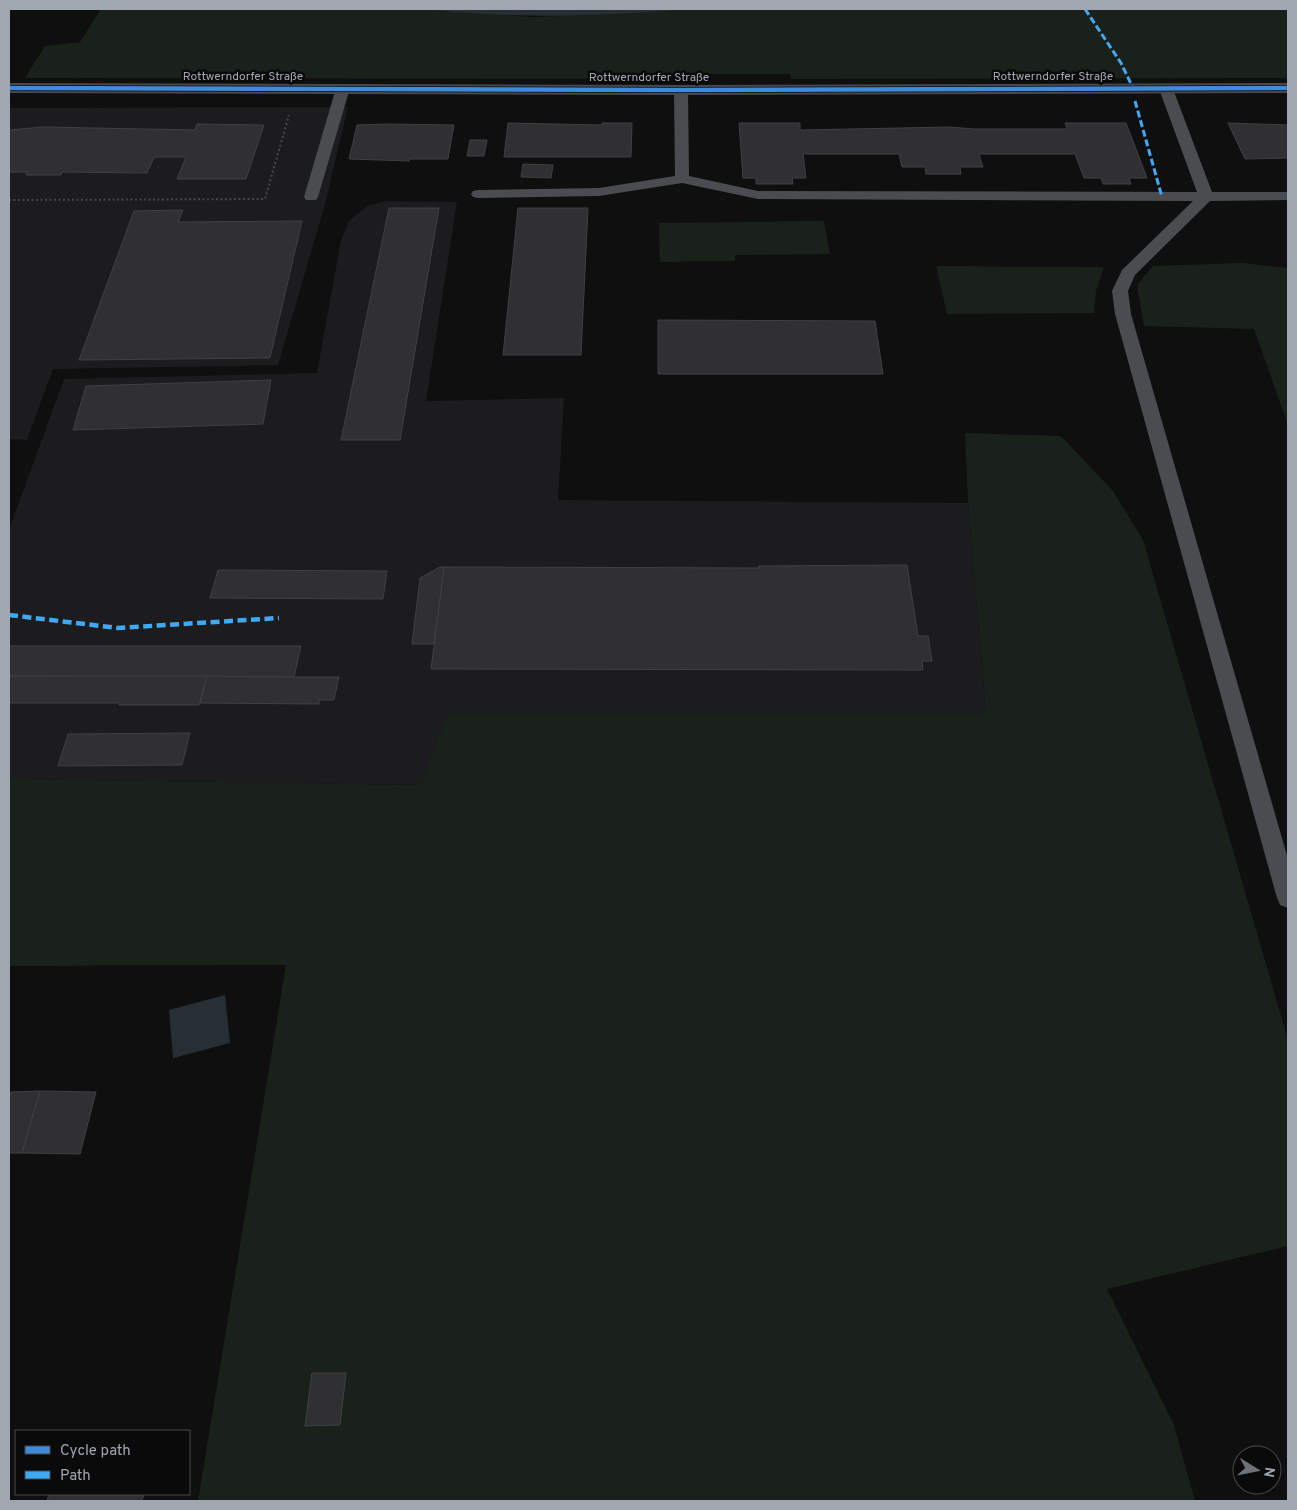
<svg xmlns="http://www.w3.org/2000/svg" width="1297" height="1510" font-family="Overpass,sans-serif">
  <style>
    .built { fill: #1c1c1e }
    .green { fill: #1a201a }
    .water { fill: #282f34 }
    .building { fill: #303032; stroke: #3f4044 }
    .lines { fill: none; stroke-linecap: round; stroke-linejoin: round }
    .path { stroke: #45474a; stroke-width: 2; stroke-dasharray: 2 2.5; stroke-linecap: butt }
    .lane { fill: #4a4c4f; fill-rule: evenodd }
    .secondary { fill: #48494c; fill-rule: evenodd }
    .quiet-far1 { stroke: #3fa9f5; stroke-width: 3; stroke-dasharray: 7 3; stroke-linecap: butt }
    .quiet { stroke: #3fa9f5; stroke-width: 4.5; stroke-dasharray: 9 4.5; stroke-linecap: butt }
    .cycleway-casing { stroke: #0a0a0b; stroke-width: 6 }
    .cycleway { stroke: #408adc; stroke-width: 4.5 }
    .labels { text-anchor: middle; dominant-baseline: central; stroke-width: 5; stroke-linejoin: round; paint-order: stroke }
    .far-street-label { font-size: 12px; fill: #a1a7b1; stroke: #0a0a0b }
  </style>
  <rect width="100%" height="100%" fill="#0f0f10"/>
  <g class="built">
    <polygon points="348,107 324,208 278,365 53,369 27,440 9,439 9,108"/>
    <polygon points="385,201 457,202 426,401 564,398 558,500 968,503 986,714 447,714 422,785 9,779 9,530 64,379 317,373 341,240 349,221 367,206"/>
  </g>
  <g class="green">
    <polygon points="101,9 427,9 531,17 625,14 687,9 1288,9 1288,78 791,79 790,74 692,74 692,79 25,78 45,46 80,42"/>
    <polygon points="824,221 830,254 735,255 735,261 660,262 659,223"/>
    <polygon points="1242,263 1288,268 1288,425 1254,329 1144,326 1137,285 1153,266"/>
    <polygon points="936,266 1104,267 1096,291 1094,313 947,314"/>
    <polygon points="965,433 1061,436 1113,491 1143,540 1288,1040 1288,1246 1107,1289 1174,1425 1195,1501 198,1501 286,965 9,966 9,779 421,785 447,714 986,714 968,503"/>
  </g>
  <g class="water">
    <path d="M 427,9 L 687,9 C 598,17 516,19 427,9 Z"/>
    <polygon points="225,995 230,1043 173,1058 169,1010"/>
  </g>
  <g class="building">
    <polygon points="508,123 602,125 602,123 632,123 631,157 504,157"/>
    <polygon points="739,123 800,123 800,130 950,127 974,129 1067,129 1065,123 1126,123 1147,178 1129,178 1131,184 1103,184 1101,178 1084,178 1075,154 979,154 983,167 960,167 961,174 926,174 925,167 902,167 899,154 803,154 806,178 792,178 793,184 756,184 756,178 743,178"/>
    <polygon points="1228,123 1288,125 1288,158 1245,159"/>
    <polygon points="197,124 264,125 246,179 177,179 186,157 154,157 147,173 62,172 61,175 26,175 27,172 9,172 9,130 43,127 195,130"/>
    <polygon points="388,124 454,125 448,159 409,159 409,161 349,159 357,125"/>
    <polygon points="470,140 487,140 484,156 467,156"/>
    <polygon points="523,164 553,165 551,178 521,177"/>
    <polygon points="389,208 439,208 400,440 341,440"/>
    <polygon points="518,208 588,208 581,355 503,355"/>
    <polygon points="183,210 178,222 302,221 270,358 79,360 134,211"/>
    <polygon points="658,320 875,321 883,374 658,374"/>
    <polygon points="271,380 263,424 73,430 86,386"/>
    <polygon points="907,565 918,636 928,636 932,661 922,661 923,670 431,669 444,567 759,568 759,566"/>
    <polygon points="440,567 444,567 434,644 412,644 420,578"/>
    <polygon points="218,570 387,571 383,599 210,598"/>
    <polygon points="9,646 301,646 294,677 9,676"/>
    <polygon points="9,676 207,676 199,705 119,705 120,703 9,703"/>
    <polygon points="207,676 294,677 339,677 334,700 319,700 319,704 200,703"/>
    <polygon points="190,733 182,765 58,766 68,734"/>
    <polygon points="40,1091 22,1153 9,1153 9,1100 11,1092"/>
    <polygon points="40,1091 96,1092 80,1154 22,1153"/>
    <polygon points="312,1373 346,1373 340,1425 305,1426"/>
    <polygon points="49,1494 144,1494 142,1501 47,1501"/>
  </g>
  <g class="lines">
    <polyline class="path" points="9,200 265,199 289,115"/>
    <g class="lane">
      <polygon points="343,84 350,88 318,197 316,200 306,200 304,197 336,88"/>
      <polygon points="1166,85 1173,89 1212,192 1288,192 1288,200 1210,201 1135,275 1128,291 1131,314 1288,859 1288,908 1280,905 1277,898 1115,314 1112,291 1122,270 1193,201 758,199 682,183 599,196 478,198 473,197 471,194 473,191 478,190 599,188 675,176 674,90 681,86 688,90 689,176 758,191 1197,192 1159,89"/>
    </g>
    <polygon class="secondary" points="9,83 681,85 1288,83 1288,93 681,95 9,93"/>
    <g class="quiet-far1">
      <polyline points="1085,9 1121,63 1133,88"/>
      <polyline points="1135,101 1162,197"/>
    </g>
    <polyline class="quiet" points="9,615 118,628 279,618"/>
    <g class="cycleway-casing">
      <polyline id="cycleway" points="9,88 681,90 1288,88"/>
    </g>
    <use href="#cycleway" class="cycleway"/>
  </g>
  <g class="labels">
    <g class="far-street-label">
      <text x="243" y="77">Rottwerndorfer Straße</text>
      <text x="1053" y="77">Rottwerndorfer Straße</text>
      <text x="649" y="78">Rottwerndorfer Straße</text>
    </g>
  </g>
  <rect width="1297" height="1510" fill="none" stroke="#a1a7b1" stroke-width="20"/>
  <rect x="15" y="1430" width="175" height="65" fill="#0a0a0b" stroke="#46494d"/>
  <rect x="25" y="1446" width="25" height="8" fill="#408adc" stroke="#46494d"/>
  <text x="60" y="1455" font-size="15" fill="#a1a7b1">Cycle path</text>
  <rect x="25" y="1471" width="25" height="8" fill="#3fa9f5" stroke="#46494d"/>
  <text x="60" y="1480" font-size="15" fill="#a1a7b1">Path</text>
  <g transform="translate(1257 1470) rotate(100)"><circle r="24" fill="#0a0a0b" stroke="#46494d"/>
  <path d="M0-4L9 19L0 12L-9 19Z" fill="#6e7279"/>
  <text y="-8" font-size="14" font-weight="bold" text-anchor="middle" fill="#a1a7b1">N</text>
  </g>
</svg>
